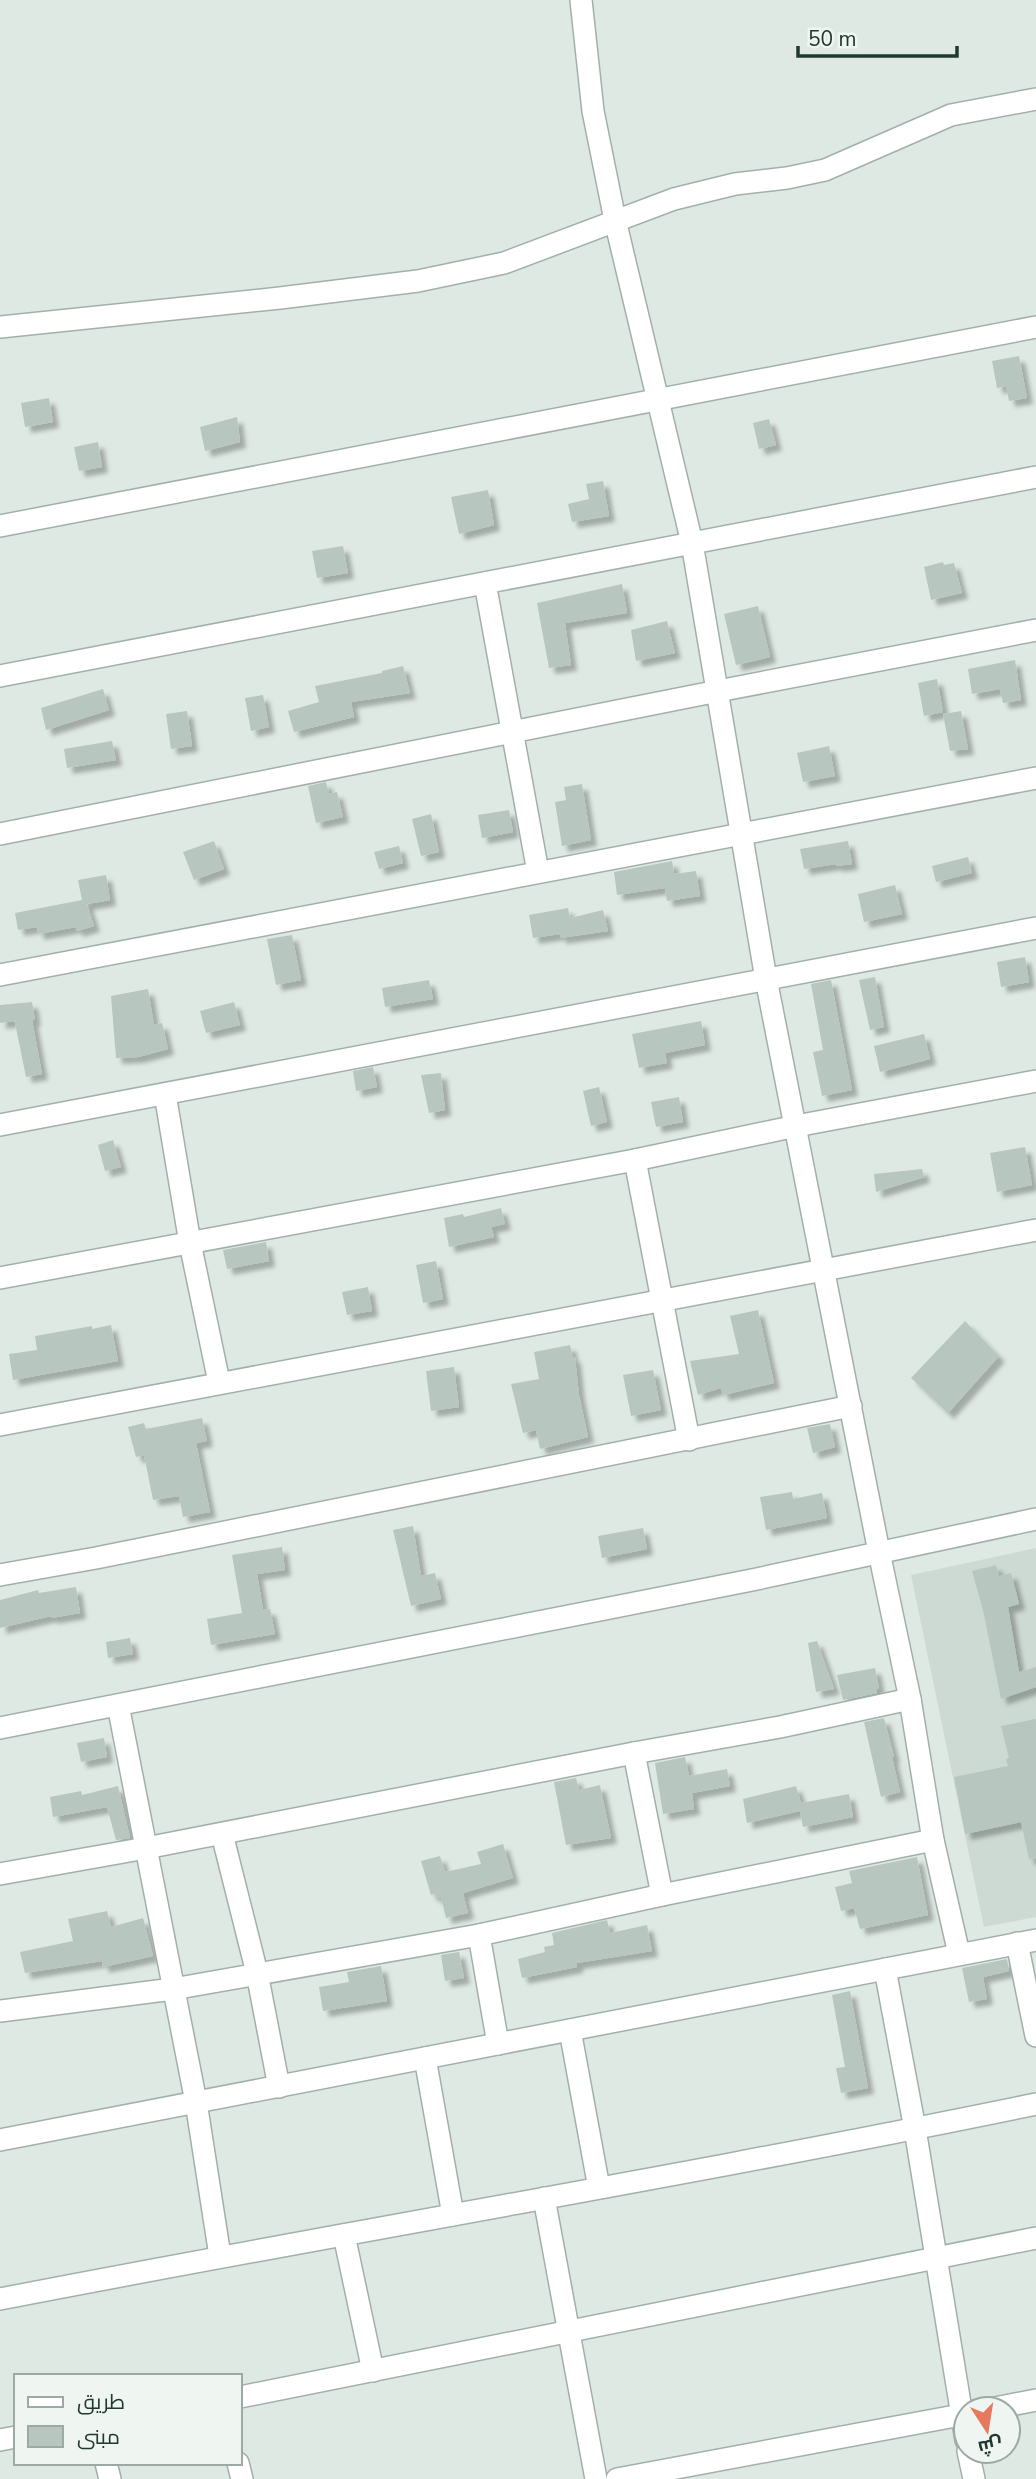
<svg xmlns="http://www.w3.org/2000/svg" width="1036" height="2479" font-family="'Nunito Sans',Cairo,sans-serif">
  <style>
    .built { fill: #cdd9d3 }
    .building { fill: #b8c6c0; filter: url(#shadow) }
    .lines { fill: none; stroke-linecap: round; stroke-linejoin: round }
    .minor-casing { stroke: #a2b0aa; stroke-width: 24 }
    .minor { stroke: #fff; stroke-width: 21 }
  </style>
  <defs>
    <filter id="shadow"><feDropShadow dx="6" dy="6" stdDeviation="2" flood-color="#0004"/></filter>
  </defs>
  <rect width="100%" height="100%" fill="#dfe9e4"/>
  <polygon class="built" points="1036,1548 1036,1917 984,1927 911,1575"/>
  <g class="building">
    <polygon points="1019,356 1027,398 1009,401 1006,386 997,388 992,361"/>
    <polygon points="49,398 53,422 25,427 21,403"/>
    <polygon points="237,417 240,442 205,451 200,427"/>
    <polygon points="769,419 776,445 759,449 753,423"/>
    <polygon points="98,442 102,467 79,471 74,447"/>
    <polygon points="603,481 609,516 572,522 568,504 589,499 586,484"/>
    <polygon points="488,490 494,525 459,534 451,497"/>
    <polygon points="343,546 348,573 317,578 312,551"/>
    <polygon points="943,562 944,565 954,563 962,593 931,600 924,567"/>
    <polygon points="622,584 627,613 565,623 571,665 549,668 537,603"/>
    <polygon points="758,606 770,657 736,665 724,614"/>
    <polygon points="667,621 675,653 636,661 631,630"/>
    <polygon points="1015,660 1021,700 1003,703 1000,689 972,694 968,669"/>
    <polygon points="403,666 410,693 351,702 354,717 294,732 288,711 319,702 315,686 382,673 382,671"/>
    <polygon points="937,679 943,712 924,716 918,683"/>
    <polygon points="103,689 109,710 46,730 41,708"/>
    <polygon points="263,695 269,727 251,731 245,698"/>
    <polygon points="187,711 192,746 171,749 166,714"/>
    <polygon points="961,711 968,749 950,751 943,714"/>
    <polygon points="112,741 116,760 67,768 64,749"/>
    <polygon points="829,746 835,776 803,782 797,753"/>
    <polygon points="326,782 329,794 337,792 343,817 316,823 308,786"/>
    <polygon points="582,784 591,840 562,846 555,802 566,800 564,787"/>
    <polygon points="509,810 513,832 482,838 478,815"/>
    <polygon points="431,814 439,852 421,856 412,819"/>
    <polygon points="214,841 224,869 194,880 183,852"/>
    <polygon points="848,841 852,864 836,866 836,864 804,869 800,849"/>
    <polygon points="399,846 403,863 379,869 374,852"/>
    <polygon points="968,857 972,873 936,882 932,866"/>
    <polygon points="672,861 674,874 696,871 700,896 667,901 665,888 617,895 614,872"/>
    <polygon points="106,875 110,900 87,904 94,926 77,931 76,927 38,934 37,927 18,930 15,913 82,900 78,880"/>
    <polygon points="895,885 902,914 864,922 858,894"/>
    <polygon points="568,908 570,918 603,910 608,931 560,938 560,934 533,938 529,915"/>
    <polygon points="292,935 301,980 276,985 267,939"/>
    <polygon points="1025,957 1029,982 1001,987 997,962"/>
    <polygon points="875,977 884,1027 870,1030 859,980"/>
    <polygon points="429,980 433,999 385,1007 382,988"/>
    <polygon points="831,980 852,1090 822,1096 813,1052 823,1050 811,984"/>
    <polygon points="148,989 154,1025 162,1023 168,1049 138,1057 116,1058 111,996"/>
    <polygon points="32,1002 35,1020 32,1020 42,1074 26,1077 15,1023 14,1021 0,1023 0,1005"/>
    <polygon points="234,1002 240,1025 206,1033 200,1011"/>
    <polygon points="701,1021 705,1045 665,1053 667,1063 639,1068 632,1034"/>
    <polygon points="924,1034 930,1059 880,1072 874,1046"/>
    <polygon points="373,1067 377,1087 356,1091 353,1071"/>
    <polygon points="441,1073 445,1110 429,1113 421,1075"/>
    <polygon points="599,1087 607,1122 591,1126 583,1091"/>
    <polygon points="679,1097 683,1122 656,1127 651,1102"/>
    <polygon points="113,1140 121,1167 105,1171 98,1145"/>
    <polygon points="1025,1147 1032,1185 997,1192 990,1153"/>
    <polygon points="922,1169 924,1177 876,1192 874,1174"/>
    <polygon points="501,1208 505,1224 491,1227 494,1237 449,1247 444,1218 463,1214 464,1217"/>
    <polygon points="266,1242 269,1261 227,1269 223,1250"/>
    <polygon points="436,1261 443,1299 423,1303 416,1265"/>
    <polygon points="368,1287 372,1311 347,1315 342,1292"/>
    <polygon points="758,1310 774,1383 723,1395 721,1388 698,1395 690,1361 739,1354 730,1316"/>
    <polygon points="965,1321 999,1356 948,1413 911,1378"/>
    <polygon points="111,1325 118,1361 13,1380 9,1354 37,1350 35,1336 92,1326 92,1329"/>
    <polygon points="570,1345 573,1358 575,1357 579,1395 588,1437 540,1449 536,1430 523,1433 511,1384 539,1379 534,1352"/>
    <polygon points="454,1367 459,1407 431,1411 426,1371"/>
    <polygon points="653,1370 661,1410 631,1416 623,1375"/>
    <polygon points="202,1418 207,1441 196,1443 210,1512 183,1517 179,1496 153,1500 144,1455 136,1457 128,1427 144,1423 146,1429"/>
    <polygon points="830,1424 835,1447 813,1453 807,1428"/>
    <polygon points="792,1492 793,1499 822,1493 827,1518 766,1530 760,1497"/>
    <polygon points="413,1526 421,1576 435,1573 441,1599 411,1606 393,1530"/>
    <polygon points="643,1528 647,1549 602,1558 598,1536"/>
    <polygon points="282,1547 285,1570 257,1574 263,1610 270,1609 275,1634 211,1645 207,1619 242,1613 232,1555"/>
    <polygon points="996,1565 999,1576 1011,1573 1019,1604 1008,1607 1019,1672 1036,1667 1036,1687 1001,1699 983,1610 972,1571"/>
    <polygon points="76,1587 80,1613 51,1618 51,1616 0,1628 0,1600 38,1590 39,1593"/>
    <polygon points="130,1638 133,1654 108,1658 106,1642"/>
    <polygon points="817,1641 834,1689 816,1692 808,1643"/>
    <polygon points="875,1668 879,1688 876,1689 877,1693 843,1700 837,1675"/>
    <polygon points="884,1718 894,1757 892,1757 900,1792 881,1797 864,1722"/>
    <polygon points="1036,1719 1036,1858 1029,1859 1021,1822 965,1834 954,1777 1008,1766 1006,1759 1009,1758 1001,1726"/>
    <polygon points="104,1738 107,1757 81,1762 77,1743"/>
    <polygon points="685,1757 689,1776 727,1769 730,1786 692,1793 694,1809 663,1814 655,1763"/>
    <polygon points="576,1778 579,1790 600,1785 611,1838 566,1845 554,1782"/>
    <polygon points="118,1786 130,1838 116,1840 107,1807 53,1817 50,1797 81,1791 82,1795"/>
    <polygon points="796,1786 801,1803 849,1794 853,1817 803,1827 800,1811 747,1823 743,1799"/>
    <polygon points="503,1844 513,1878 463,1893 468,1913 446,1918 441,1897 436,1898 435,1894 431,1895 421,1861 440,1856 445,1872 481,1864 477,1852"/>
    <polygon points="917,1857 928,1915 860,1929 854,1908 841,1911 835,1887 852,1883 849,1871"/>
    <polygon points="107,1911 111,1927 143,1918 153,1956 103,1967 102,1961 25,1973 20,1952 73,1941 68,1919"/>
    <polygon points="607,1920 610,1933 647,1925 652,1951 577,1963 577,1967 522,1978 518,1959 545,1952 544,1947 554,1945 552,1933"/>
    <polygon points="459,1952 464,1978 445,1981 441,1955"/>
    <polygon points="1007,1959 1009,1971 983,1977 987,1999 969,2002 962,1968"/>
    <polygon points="381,1966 387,2001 323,2011 319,1987 349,1982 347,1972"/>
    <polygon points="850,1991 868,2088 841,2093 836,2068 845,2067 832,1995"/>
  </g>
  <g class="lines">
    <g class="minor-casing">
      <g id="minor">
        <polyline points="581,0 593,111 615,220 692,543 766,979 879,1552 910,1699 933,1840 959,1954"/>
        <polyline points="0,327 280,298 418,281 504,263 674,199 735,184 787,178 825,170 951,115 1036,99"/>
        <polyline points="0,526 1036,327"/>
        <polyline points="485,583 538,872"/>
        <polyline points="0,676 1036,477"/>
        <polyline points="0,834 718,691 1036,630"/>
        <polyline points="0,975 1036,778"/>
        <polyline points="165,1094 190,1243 219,1382"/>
        <polyline points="0,1125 1036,928"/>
        <polyline points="635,1160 689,1440"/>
        <polyline points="0,1278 635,1160 796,1126 1036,1081"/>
        <polyline points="0,1425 1036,1230"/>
        <polyline points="0,1575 96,1558 851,1406"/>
        <polyline points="118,1705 196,2102 220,2256"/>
        <polyline points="0,1728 752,1580 1036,1519"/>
        <polyline points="634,1753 662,1895"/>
        <polyline points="222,1834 257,1973 279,2087"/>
        <polyline points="0,1874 146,1848 634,1753 780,1727 910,1699"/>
        <polyline points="479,1935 498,2044"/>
        <polyline points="1017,1943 1036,2036"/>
        <polyline points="885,1969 915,2129 966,2440"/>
        <polyline points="0,2011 173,1989 479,1935 662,1895 933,1840"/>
        <polyline points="570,2030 599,2188"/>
        <polyline points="425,2058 453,2215"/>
        <polyline points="0,2140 1036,1940"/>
        <polyline points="544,2198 596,2479"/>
        <polyline points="344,2235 373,2371"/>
        <path d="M 0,2299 C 345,2232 692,2175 1036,2104"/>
        <polyline points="240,2397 1036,2238"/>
        <polyline points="990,2409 1036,2400"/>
        <polyline points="0,2440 16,2437"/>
        <polyline points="968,2451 974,2479"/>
        <polyline points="106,2463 110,2479"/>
        <polyline points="238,2463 242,2479"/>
        <polyline points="617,2479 966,2414"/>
      </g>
    </g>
    <use href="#minor" class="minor"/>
  </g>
  <rect x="14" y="2374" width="228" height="91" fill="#eff6f2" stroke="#9daaa4" stroke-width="2"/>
  <rect x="28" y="2397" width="35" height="10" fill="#ffffff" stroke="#9daaa4" stroke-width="2"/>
  <text x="77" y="2409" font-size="21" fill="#213830">طريق</text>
  <rect x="28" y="2426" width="35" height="21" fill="#b8c6c0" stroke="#9daaa4" stroke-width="2"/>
  <text x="77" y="2444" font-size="21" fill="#213830">مبنى</text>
  <g transform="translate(987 2430) rotate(168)"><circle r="33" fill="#eff6f2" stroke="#9daaa4" stroke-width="2"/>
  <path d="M0-5L12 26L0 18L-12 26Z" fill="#e7795f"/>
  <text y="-10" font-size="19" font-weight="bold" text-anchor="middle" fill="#213830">ش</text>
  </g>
  <path d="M798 46v10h159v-10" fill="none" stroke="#213830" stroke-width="3.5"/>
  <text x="808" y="46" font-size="21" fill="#213830" stroke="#eff6f2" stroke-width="5" paint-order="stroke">50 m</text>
</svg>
